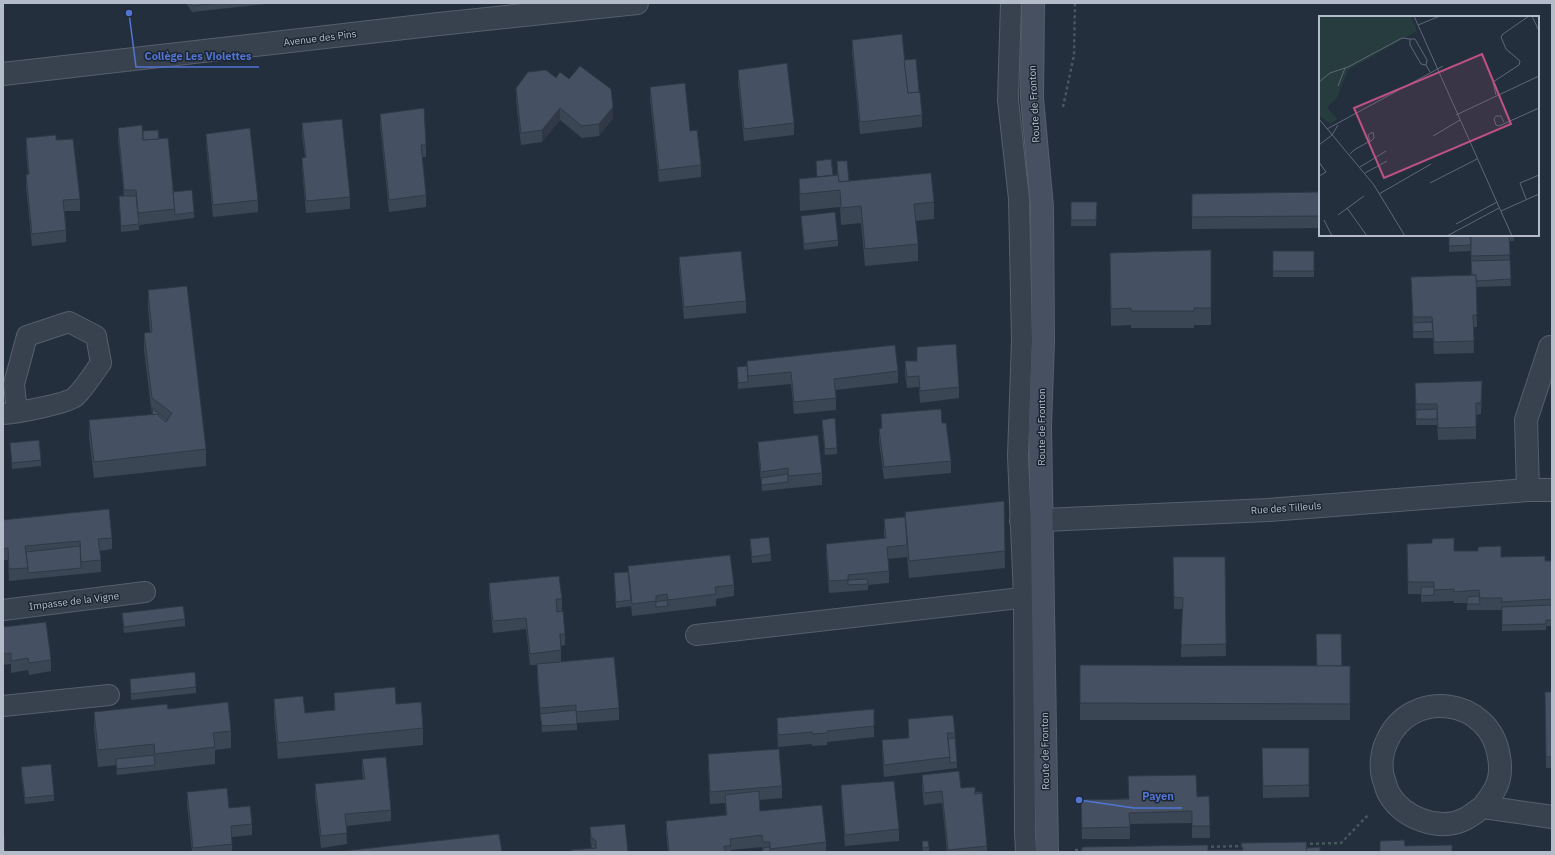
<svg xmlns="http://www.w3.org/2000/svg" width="1555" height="855" font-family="'IBM Plex Sans',sans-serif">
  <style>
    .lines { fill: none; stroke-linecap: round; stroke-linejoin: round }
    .service-casing { stroke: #565f6c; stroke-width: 22 }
    .minor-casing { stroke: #565f6c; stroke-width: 24 }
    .secondary-casing { stroke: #565f6c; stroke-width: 24 }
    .path { stroke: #44595c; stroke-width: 2.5; stroke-dasharray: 3 3; stroke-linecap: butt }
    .service { stroke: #38414e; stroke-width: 20 }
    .minor { stroke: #38414e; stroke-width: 22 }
    .secondary { stroke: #465061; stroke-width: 22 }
    .wall { fill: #3b4654 }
    .shaded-wall { fill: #303945 }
    .building { fill: #455162; stroke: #303945 }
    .labels { text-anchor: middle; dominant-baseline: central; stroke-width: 3; stroke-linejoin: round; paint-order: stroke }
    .street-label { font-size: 10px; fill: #b4bcc9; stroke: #1d2633 }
    .inset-road { fill: none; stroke: #5e6776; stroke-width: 1 }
    .view { fill: #bd5182; fill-opacity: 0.15; stroke: #bd5182; stroke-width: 2 }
    .inset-edge { fill: none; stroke: #b4bcc9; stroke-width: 2 }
    .leader { fill: none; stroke: #5274d3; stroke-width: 1.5 }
    .callout-dot { fill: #5274d3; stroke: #1d2633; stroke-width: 1.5 }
    .callout-label { font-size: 11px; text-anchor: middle; font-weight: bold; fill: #5274d3; stroke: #1d2633; stroke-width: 3; stroke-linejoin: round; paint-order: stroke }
  </style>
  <rect width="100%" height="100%" fill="#242f3e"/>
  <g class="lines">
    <g class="service-casing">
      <g id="service">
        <polyline points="1011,3 1008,100 1019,199 1022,340 1018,456 1024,597 1025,832 1026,852"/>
        <path d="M 3,414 C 16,413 68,404 76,396 C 85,387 93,374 101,363 L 96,336 L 69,322 L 27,336 L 14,384 L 17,412"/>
        <polyline points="3,610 145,592"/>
        <polyline points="696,635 1038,596"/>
        <polyline points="3,706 109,695"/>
      </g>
    </g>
    <g class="minor-casing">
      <g id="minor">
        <polyline points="3,74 439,24 637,3"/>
        <polyline points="1528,490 1526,420 1550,347 1552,347"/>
        <polyline points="1021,521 1268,510 1528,490 1552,490"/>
        <path d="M 1483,807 C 1487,801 1492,795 1495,789 C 1500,780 1501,768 1499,757 C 1491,698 1411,687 1387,741 C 1382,751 1380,766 1383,777 C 1385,782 1386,789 1389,794 C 1403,818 1439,832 1465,819 C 1471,816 1477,811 1483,807 L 1552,817"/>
      </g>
    </g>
    <g class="secondary-casing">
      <polyline id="secondary" points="1033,3 1032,98 1042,207 1043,340 1040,426 1047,852"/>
    </g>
    <g class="path">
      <polyline points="1063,107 1074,55 1075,3"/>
      <polyline points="1304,844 1341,843 1369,814"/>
      <polyline points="1205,847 1243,846"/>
      <polyline points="1075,850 1086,850"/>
    </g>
    <use href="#service" class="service"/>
    <use href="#minor" class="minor"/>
    <use href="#secondary" class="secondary"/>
  </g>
  <g class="wall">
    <polygon points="186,3 275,3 192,12"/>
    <polygon points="852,40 919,92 922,115 922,127 860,134 852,52"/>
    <polygon points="738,70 794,123 794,135 744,141 738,82"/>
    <polygon points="556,78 613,118 599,136 582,138 560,120 542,142 521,145 516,100 516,88"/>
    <polygon points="650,87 690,131 701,165 701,177 659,182 650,99"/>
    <polygon points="380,114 426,145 426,157 422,157 426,195 426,207 389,212 380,125"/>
    <polygon points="302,123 350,197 350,209 306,213 302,169 302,158 305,158 302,135"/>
    <polygon points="118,128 143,131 159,139 173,192 194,212 194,218 139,225 139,230 121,232 119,196 124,196 118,140"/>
    <polygon points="206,134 258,200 258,212 213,217 206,145"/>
    <polygon points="26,138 56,140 80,199 80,211 65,211 66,230 66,242 32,246 26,187 26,175 28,175 26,150"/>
    <polygon points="816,161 833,175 837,175 837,161 849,181 934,202 934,219 915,221 918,244 918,261 865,266 861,223 841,225 840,207 800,211 799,179 817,177"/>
    <polygon points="1320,192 1320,228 1192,229 1192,194"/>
    <polygon points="1071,202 1097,202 1096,226 1071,226"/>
    <polygon points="801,216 838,240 838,246 804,250 801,222"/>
    <polygon points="1449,235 1514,235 1514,241 1509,241 1511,286 1476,287 1477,327 1473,327 1474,353 1434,354 1433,338 1413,338 1411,277 1471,275 1471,246 1471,251 1449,252"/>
    <polygon points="1211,250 1211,325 1194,325 1194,328 1131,328 1131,325 1111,326 1110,269"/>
    <rect x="1273" y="251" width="41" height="26"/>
    <polygon points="679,257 746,301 746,313 684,319 679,269"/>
    <polygon points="148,290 206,449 206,466 94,478 89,437 89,420 152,415 144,350 144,333 150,332 148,307"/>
    <polygon points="747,361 898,371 898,383 835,390 836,398 836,410 794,414 791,384 738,389 737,367 747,366"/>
    <polygon points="905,361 959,387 959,398 920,403 919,387 907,388 905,373"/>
    <polygon points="1482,381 1481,414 1476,415 1476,439 1438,440 1437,423 1437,425 1416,425 1415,383"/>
    <polygon points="881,414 942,423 951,461 951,473 884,479 879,441 879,429 881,429"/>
    <polygon points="822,420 837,448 837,454 825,455 822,426"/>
    <polygon points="758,442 822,473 822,485 762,491 758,453"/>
    <polygon points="10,443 41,460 41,466 12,469"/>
    <polygon points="1004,501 1005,568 909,578 907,556 907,557 888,559 889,571 889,583 868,585 868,590 829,593 826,555 826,544 884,539 884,519 905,517 905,512"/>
    <polygon points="3,520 112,538 112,549 99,551 101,560 101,572 9,581 8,560 3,560"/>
    <polygon points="750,539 771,554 771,561 752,563 750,545"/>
    <polygon points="1407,544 1454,551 1501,557 1552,561 1552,626 1546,626 1546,630 1502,631 1502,610 1467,610 1467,603 1454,603 1454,601 1421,602 1421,594 1408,594"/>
    <polygon points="1173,557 1225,557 1226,656 1181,657 1182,609 1174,609"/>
    <polygon points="628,566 734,585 734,596 716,599 716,606 632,616 631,606 616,608 614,579 614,573 628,572"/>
    <polygon points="489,583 562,599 562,611 557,611 565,634 565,645 561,646 561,662 619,708 619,720 577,723 577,730 542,732 537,676 537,665 530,665 526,629 493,633 489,595"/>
    <polygon points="122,613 185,619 185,626 124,633"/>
    <polygon points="3,627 51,660 51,671 29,675 28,670 11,673 11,664 3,665"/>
    <polygon points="1080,665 1350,666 1350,720 1080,720"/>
    <polygon points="130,679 196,687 196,693 131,700"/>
    <polygon points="1545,692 1552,692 1552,768 1546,768"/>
    <polygon points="334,693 396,704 423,728 423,745 278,759 274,715 274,699 305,713 334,710"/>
    <polygon points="168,709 231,731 231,748 215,750 215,764 117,775 116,765 98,767 94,728 94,712"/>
    <polygon points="777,718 874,726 874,737 827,742 827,745 812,746 812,744 778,747 777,730"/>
    <polygon points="908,719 955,733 957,768 884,777 882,752 882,740 908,738"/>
    <polygon points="1262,748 1309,748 1309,797 1263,798"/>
    <polygon points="708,754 782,786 782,798 759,800 760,811 826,842 826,852 762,852 762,847 731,850 731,852 668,852 666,833 666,821 726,815 725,803 710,804 708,766"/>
    <polygon points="362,759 391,810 391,821 346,826 347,844 321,848 315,796 315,784 363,779 362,770"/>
    <polygon points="21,767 54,795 54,801 25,804 21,773"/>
    <polygon points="922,775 975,792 987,846 987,852 947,852 942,803 924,805 922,787"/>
    <polygon points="841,785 899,829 899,841 845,846 841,797"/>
    <polygon points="187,792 229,808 252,824 252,835 232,837 232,852 192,852 187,804"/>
    <polygon points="1209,796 1210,838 1192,838 1192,823 1130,824 1130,839 1082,839 1081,800"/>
    <polygon points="590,827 628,852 591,848"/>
    <polygon points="922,841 929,847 929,852 923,852"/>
  </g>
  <g class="shaded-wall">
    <polygon points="613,107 613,118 599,136 599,124"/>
    <polygon points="560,108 560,120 542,142 542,130"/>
  </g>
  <g class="building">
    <polygon points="190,3 217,3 192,6"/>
    <polygon points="902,34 908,93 920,92 922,115 860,122 852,40"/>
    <polygon points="916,59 919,92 908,93 904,60"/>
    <polygon points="787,63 794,123 744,129 738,70"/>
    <polygon points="580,66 611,89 613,107 599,124 582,126 560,108 542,130 521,133 516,88 528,72 546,70 556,78 560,72 569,79"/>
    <polygon points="685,83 690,131 697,130 701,165 659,170 650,87"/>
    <polygon points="424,108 426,145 421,145 426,195 389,200 380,114"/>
    <polygon points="342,119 350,197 306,201 302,158 306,157 302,123"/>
    <polygon points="142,125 143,140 168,138 175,209 138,213 136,190 124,190 118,128"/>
    <polygon points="250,128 258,200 213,205 206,134"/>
    <polygon points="158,130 159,139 143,140 143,131"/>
    <polygon points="56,135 56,140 73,139 80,199 63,200 66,230 32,234 26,175 29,174 26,138"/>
    <polygon points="831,159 833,175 817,177 816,161"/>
    <polygon points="837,161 847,161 849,181 839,182 838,175"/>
    <polygon points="931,173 934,202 914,204 918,244 865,249 861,206 841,208 840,190 800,194 799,179 838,175 839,182"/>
    <polygon points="192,190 194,212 175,215 173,192"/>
    <polygon points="1320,192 1320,216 1192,217 1192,194"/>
    <polygon points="119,196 136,196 139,224 121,226"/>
    <polygon points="1071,202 1097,202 1096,220 1071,220"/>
    <polygon points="835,212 838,240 804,244 801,216"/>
    <polygon points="1471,235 1509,235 1510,255 1471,256"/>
    <polygon points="1470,236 1471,245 1449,246 1449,237"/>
    <polygon points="1211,250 1211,308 1194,308 1194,311 1131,311 1131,308 1111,309 1110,253"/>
    <polygon points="741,251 746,301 684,307 679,257"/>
    <rect x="1273" y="251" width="41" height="20"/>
    <polygon points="1510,260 1511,279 1476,281 1476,275 1472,275 1471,261"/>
    <polygon points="1476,275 1477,315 1473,315 1474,341 1434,342 1432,317 1413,317 1411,277"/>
    <polygon points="187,286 206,449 94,462 89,420 157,414 166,422 172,413 152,398 144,333 152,332 148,290"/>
    <polygon points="1432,322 1433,331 1413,332 1413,323"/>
    <polygon points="956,344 959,387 920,391 919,376 907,377 905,361 917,361 917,347"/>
    <polygon points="895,345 898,371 834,379 836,398 794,402 791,372 748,376 747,361"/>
    <polygon points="747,366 748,382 738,383 737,367"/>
    <polygon points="1482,381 1481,403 1476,403 1476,427 1438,428 1437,404 1416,404 1415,383"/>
    <polygon points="152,408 167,420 166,422 157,414 153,415"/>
    <polygon points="941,409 942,423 946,423 951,461 884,467 879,429 882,428 881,414"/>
    <polygon points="1437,409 1437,419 1416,419 1416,410"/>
    <polygon points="835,418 837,448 825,449 822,420"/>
    <polygon points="818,435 822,473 788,476 788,468 761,472 758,442"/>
    <polygon points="39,440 41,460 12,463 10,443"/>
    <polygon points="788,474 788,482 762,485 761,478"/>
    <polygon points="1004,501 1005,551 909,561 905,512"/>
    <polygon points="109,509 112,538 98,539 101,560 81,562 80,541 25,546 28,568 9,569 8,548 3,549 3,520"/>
    <polygon points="905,517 907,545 887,547 889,571 848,575 848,580 829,581 826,544 886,538 884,519"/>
    <polygon points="769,537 771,554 752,557 750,539"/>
    <polygon points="1454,538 1454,551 1478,551 1478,547 1501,546 1501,557 1545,556 1545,561 1552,561 1552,599 1502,602 1502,598 1480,598 1479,590 1454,592 1454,589 1434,590 1434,582 1408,582 1407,544 1432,543 1432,539"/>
    <polygon points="80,546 81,568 28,573 28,568 26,552"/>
    <polygon points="730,555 734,585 715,587 716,594 668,600 667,594 656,596 656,601 632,604 628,566"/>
    <polygon points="1173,557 1225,557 1226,644 1181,645 1183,598 1174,597"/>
    <polygon points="628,572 631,600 616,602 614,573"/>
    <polygon points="559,576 562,599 556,599 557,612 563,611 565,634 560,634 561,650 530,654 526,618 493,621 489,583"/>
    <polygon points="867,579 868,584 848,585 848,580"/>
    <polygon points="1421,587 1434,587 1434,595 1421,596"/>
    <polygon points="1479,596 1480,604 1467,604 1467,597"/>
    <polygon points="667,600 668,606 656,607 656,602"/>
    <polygon points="1552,605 1552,620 1546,620 1546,624 1502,625 1502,607"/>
    <polygon points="183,606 185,619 124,627 122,613"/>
    <polygon points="46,622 51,660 29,663 28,658 11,661 11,653 3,654 3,627"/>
    <polygon points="1316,634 1341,634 1342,666 1317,666"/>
    <polygon points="614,657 619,708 576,712 576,705 540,708 537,664"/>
    <polygon points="1080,665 1350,666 1350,704 1080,703"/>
    <polygon points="195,672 196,687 131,694 130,679"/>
    <polygon points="395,687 396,704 421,702 423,728 278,743 274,699 303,696 305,713 335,710 334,693"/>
    <polygon points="1545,692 1552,692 1552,757 1546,757"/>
    <polygon points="228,702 231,731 213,733 215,747 155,754 154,744 98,750 94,712 167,704 168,709"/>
    <polygon points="874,709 874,726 827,731 827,733 812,734 812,732 778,735 777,718"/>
    <polygon points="576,710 577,724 542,726 540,714"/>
    <polygon points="953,715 955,733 947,733 950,757 884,765 882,740 909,738 908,719"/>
    <polygon points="955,738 957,762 950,763 950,757 948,739"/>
    <polygon points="1262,748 1309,748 1309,785 1263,786"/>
    <polygon points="779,749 782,786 710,792 708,754"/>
    <polygon points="154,755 155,765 117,769 116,759"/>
    <polygon points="386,757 391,810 345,814 347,833 321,836 315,784 365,779 362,759"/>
    <polygon points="51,764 54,795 25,798 21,767"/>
    <polygon points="959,771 961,788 975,787 975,794 982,793 987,846 948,850 942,791 924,793 922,775"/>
    <polygon points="1196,775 1197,797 1209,796 1210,826 1192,826 1192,811 1129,813 1130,827 1082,828 1081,800 1129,799 1128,776"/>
    <polygon points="894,781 899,829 845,835 841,785"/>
    <polygon points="227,788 229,808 250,806 252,824 231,826 232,844 193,848 187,792"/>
    <polygon points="759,791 760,811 822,805 826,842 770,849 770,842 763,842 762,835 730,839 731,846 724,846 725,852 669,852 666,821 727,815 725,795"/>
    <polygon points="975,792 981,792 982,793 975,794"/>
    <polygon points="625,824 628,852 572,852 571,850 596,848 596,841 591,837 590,827"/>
    <polygon points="3,833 4,833 5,852 3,852"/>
    <polygon points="499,834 502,852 334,852"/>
    <polygon points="1404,840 1405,846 1452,845 1452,852 1380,852 1380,841"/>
    <polygon points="922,841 928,841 929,847 923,848"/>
    <polygon points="1306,842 1307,852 1208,852 1208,850 1243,850 1241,843"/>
    <polygon points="591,843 596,847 596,848 592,848"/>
    <polygon points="1208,845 1208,852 1082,852 1082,847"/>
    <polygon points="770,847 770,852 763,852 763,848"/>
    <polygon points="1320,847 1320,852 1307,852 1306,848"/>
  </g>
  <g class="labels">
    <g class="street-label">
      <text transform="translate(320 38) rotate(-7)">Avenue des Pins</text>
      <text transform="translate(1034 104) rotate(-93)">Route de Fronton</text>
      <text transform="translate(1041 427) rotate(-90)">Route de Fronton</text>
      <text transform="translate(1286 508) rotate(-4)">Rue des Tilleuls</text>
      <text transform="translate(74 601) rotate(-7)">Impasse de la Vigne</text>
      <text transform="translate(1045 751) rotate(-91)">Route de Fronton</text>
    </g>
  </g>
  <g transform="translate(1319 16)">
    <rect width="220" height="220" fill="#242f3e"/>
    <path d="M 0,0 L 92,0 L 98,15 L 29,54 L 18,82 L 8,91 L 18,103 L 11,108 L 0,99 Z" fill="#263c3f"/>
    <path class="inset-road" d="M 95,0 L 193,220M 213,0 L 220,15M 99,9 L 121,0M 107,49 L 102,48 L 91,29 L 91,23 L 96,23 L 108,44 L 107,49 L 111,56M 0,66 L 11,57 L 29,51 L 83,22 L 91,23M 19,70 L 26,52M 177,79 L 174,66 L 200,49 L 201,45 L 187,33 L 182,21 L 184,18 L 210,0M 137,99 L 220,60M 0,103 L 55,169 L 86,220M 185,106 L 182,100 L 177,100 L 175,103 L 177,109 L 180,110 L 220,92M 8,113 L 124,50M 114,120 L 141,104M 0,129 L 13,119 L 19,109M 31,138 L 35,134 L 51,125 L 52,125 L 55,122 L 54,116 L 49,119 L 51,125M 0,146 L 7,156 L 0,160M 41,151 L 67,135M 46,157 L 68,145M 111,167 L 158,143M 60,178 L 112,148M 207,183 L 201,167 L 220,159M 28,192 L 48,220M 182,195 L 220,178M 19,199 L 45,180M 5,204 L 13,220M 137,208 L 178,186M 128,220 L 180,192"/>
    <path class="view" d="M 163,38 L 192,108 L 65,162 L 35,92 Z"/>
    <rect width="220" height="220" class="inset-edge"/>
  </g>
  <path class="leader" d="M129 13L136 67H259M1079 800L1134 808H1182"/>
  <g class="callout-dot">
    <circle cx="129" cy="13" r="4"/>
    <circle cx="1079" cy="800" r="4"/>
  </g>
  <g class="callout-label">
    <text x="198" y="60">Collège Les Violettes</text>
    <text x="1158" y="800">Payen</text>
  </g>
  <rect width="1555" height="855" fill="none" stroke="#b4bcc9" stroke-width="8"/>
</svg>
